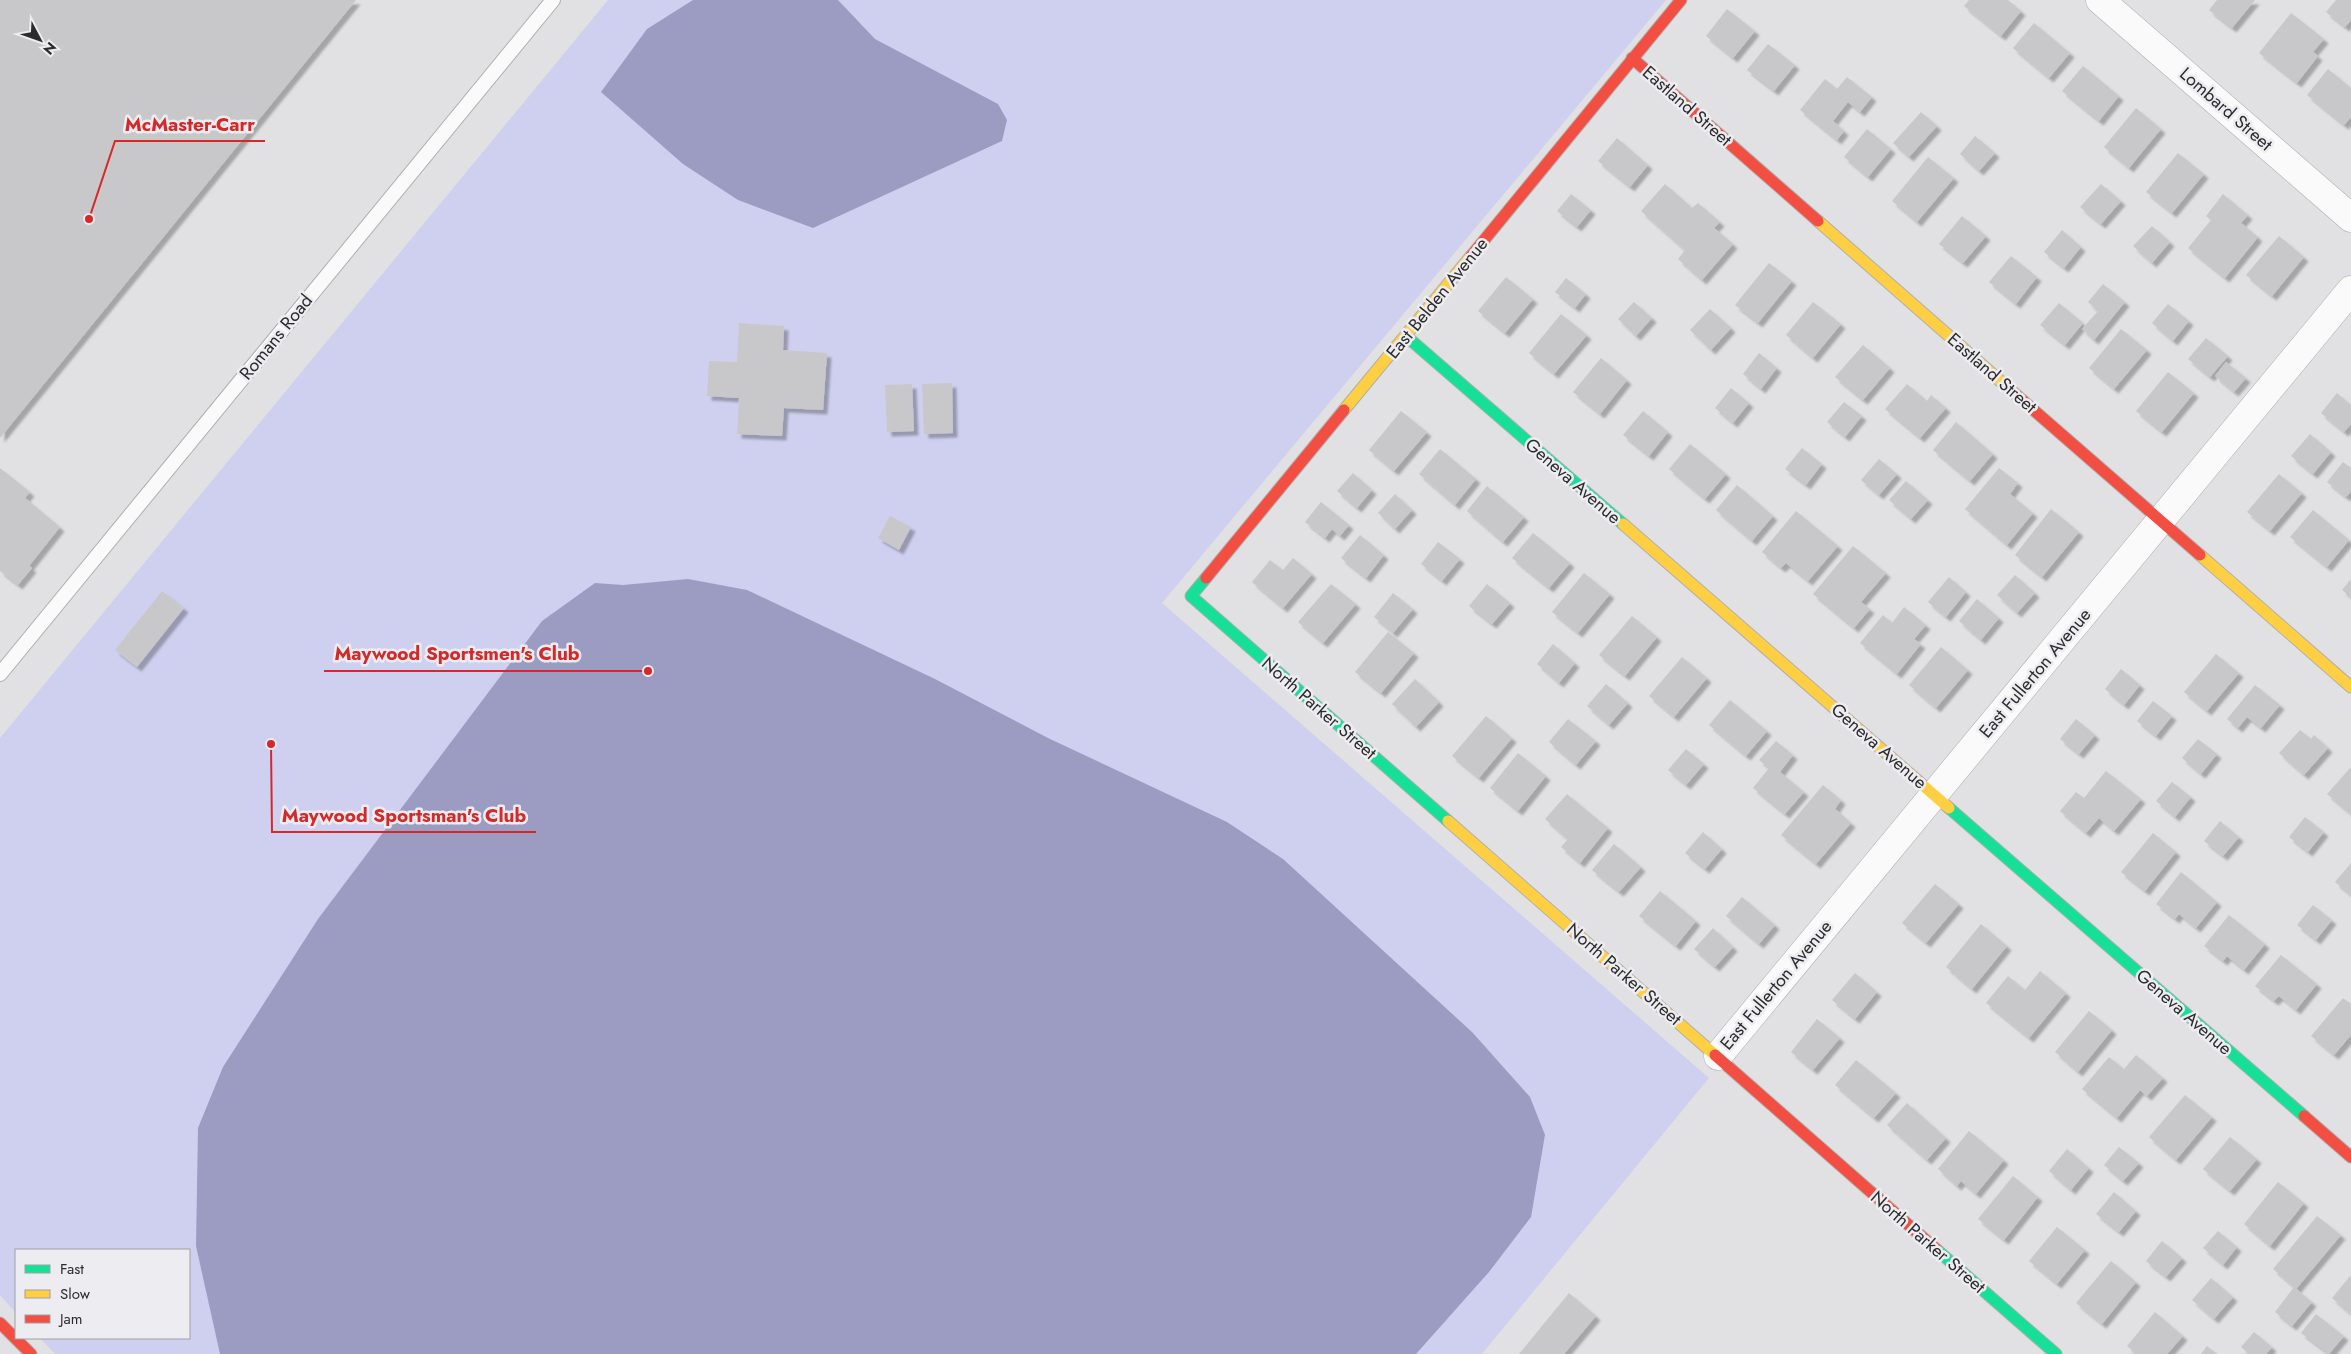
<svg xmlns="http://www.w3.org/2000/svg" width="2351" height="1354" font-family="Jost,sans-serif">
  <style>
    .green { fill: #cfd0ef }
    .water { fill: #9c9cc3 }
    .building { fill: #c8c8ca; filter: url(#shadow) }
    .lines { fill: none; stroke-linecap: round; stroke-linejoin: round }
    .lane-casing { stroke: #afafb1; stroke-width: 16 }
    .street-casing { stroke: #afafb1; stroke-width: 29 }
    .fast-casing { stroke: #afafb1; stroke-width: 13 }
    .slow-casing { stroke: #afafb1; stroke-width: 13 }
    .jam-casing { stroke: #afafb1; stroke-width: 13 }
    .lane { stroke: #fafafb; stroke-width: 14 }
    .street { stroke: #fafafb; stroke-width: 28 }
    .fast { stroke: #16e098; stroke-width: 11 }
    .slow { stroke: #ffcf43; stroke-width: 11 }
    .jam { stroke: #f24e42; stroke-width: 11 }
    .labels { text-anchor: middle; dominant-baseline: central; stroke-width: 5; stroke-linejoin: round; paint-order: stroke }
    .street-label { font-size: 18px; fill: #2c2c2d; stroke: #ededf1 }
    .leader { fill: none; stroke: #d62828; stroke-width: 2 }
    .callout-dot { fill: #d62828; stroke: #ededf1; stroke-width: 2 }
    .callout-label { font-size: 19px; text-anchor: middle; font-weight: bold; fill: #d62828; stroke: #ededf1; stroke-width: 5; stroke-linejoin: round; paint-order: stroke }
  </style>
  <defs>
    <filter id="shadow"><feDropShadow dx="4.5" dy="4.5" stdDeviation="1" flood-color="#0004"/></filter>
  </defs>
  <rect width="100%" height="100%" fill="#e1e1e3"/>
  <polygon class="green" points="608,0 1666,0 1162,603 1709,1078 1482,1354 55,1354 40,1338 189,1338 189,1250 16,1250 16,1313 0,1295 0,738"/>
  <g class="water">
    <polygon points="693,0 838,0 875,39 998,104 1007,120 1002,141 813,228 738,200 683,164 601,92 647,29"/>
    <polygon points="688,579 747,590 935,679 1048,738 1227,822 1283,859 1472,1032 1530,1097 1545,1135 1531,1217 1489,1272 1416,1354 220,1354 196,1246 198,1128 223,1067 318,919 542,621 595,583 623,585"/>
  </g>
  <g class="building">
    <polygon points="0,0 356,0 0,438"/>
    <polygon points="1969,0 2008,0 2021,11 2001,36 1964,6"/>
    <polygon points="2217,0 2255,0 2232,28 2209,10"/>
    <polygon points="2336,0 2351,0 2351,20 2345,27 2326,12"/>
    <polygon points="1727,9 1755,31 1733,58 1706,36"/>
    <polygon points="2291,13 2324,39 2313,52 2318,56 2297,83 2259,53"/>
    <polygon points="2034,23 2070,53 2049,78 2013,48"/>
    <polygon points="1768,44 1795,65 1774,91 1747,70"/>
    <polygon points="2083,66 2119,96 2099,121 2062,91"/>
    <polygon points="2328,69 2351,88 2351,117 2344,125 2307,95"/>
    <polygon points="1847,77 1872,97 1860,112 1848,102 1833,121 1844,131 1837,140 1800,110 1825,79 1837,89"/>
    <polygon points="2136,108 2161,129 2129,168 2104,147"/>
    <polygon points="1921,112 1937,126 1909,157 1893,143"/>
    <polygon points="1867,129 1891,149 1868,177 1844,157"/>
    <polygon points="1975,136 1995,153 1979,171 1960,154"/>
    <polygon points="1617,138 1648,165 1630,187 1598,161"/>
    <polygon points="2178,153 2204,174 2172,213 2146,192"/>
    <polygon points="1928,157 1954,178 1917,222 1892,201"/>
    <polygon points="1665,184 1692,208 1698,203 1720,222 1714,228 1733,244 1702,280 1678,259 1685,250 1641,211"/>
    <polygon points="2101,184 2121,201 2101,224 2080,207"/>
    <polygon points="1571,194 1591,210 1577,227 1557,211"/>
    <polygon points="2223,194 2248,215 2241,223 2258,237 2225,278 2188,248 2211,220 2206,216"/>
    <polygon points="1962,216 1986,236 1963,263 1939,244"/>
    <polygon points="2152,226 2170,242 2152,263 2133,246"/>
    <polygon points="2062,230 2081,247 2064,268 2044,252"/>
    <polygon points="2279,236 2304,257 2272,296 2246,275"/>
    <polygon points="2011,256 2037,277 2016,304 1989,282"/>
    <polygon points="1769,263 1792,281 1758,323 1735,305"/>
    <polygon points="1506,277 1533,299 1505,333 1478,311"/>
    <polygon points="1566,278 1586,294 1575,308 1555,292"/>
    <polygon points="2103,284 2125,302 2094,340 2082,329 2098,311 2088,302"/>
    <polygon points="1634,302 1652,318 1636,336 1618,319"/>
    <polygon points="1813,302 1841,324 1813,358 1786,335"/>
    <polygon points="2059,303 2083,323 2065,345 2040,325"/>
    <polygon points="2168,304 2189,321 2173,341 2152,323"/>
    <polygon points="1710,309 1731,328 1711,350 1690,330"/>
    <polygon points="1561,314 1587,335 1554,374 1529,353"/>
    <polygon points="739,323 784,326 783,350 827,353 823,410 784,408 782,436 737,434 739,398 707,396 709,361 737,362"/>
    <polygon points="2121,329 2147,350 2114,389 2089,368"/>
    <polygon points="2206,338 2228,356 2210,377 2188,359"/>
    <polygon points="1863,345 1890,368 1863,400 1835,377"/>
    <polygon points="1759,353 1777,368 1761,389 1743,374"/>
    <polygon points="1601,358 1627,380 1600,414 1573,392"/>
    <polygon points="2226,362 2246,378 2234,392 2215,376"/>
    <polygon points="2168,372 2194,393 2162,432 2136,411"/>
    <polygon points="952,383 953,433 924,434 922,384"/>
    <polygon points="912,384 914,431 887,432 885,385"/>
    <polygon points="1907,384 1927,401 1931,395 1946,408 1920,438 1885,409"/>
    <polygon points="1731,388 1749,403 1733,423 1715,408"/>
    <polygon points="2337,393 2351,405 2351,424 2344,432 2321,413"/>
    <polygon points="1844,402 1862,416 1845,437 1827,422"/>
    <polygon points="1401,411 1427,432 1394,471 1369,450"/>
    <polygon points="1643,411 1668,432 1649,456 1623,435"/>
    <polygon points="1956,422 1993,454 1970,481 1933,450"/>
    <polygon points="2310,434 2331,452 2313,474 2291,456"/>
    <polygon points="1690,444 1726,474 1705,499 1669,469"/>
    <polygon points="1802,448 1822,464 1806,485 1785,469"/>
    <polygon points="1440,449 1476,479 1455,505 1419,474"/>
    <polygon points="1879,459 1897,474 1879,495 1861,480"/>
    <polygon points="2343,462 2351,468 2351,491 2346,497 2327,482"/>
    <polygon points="0,468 30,492 25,498 60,527 29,566 32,568 18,585 0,571"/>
    <polygon points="1999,468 2018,483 2010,494 2033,513 2007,545 1965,509"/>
    <polygon points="1353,473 1372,490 1357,508 1337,491"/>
    <polygon points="2279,474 2302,493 2270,531 2247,512"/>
    <polygon points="1906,481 1928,500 1911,519 1889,500"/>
    <polygon points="1737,485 1773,516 1752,541 1716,510"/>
    <polygon points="1487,486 1524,517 1503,542 1467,511"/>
    <polygon points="1395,494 1412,510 1395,529 1378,513"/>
    <polygon points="1321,502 1349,525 1340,536 1332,529 1325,538 1305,522"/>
    <polygon points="2051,509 2079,532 2042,577 2015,555"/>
    <polygon points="2313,510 2349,540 2327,567 2290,537"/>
    <polygon points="1796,511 1838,546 1808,581 1786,563 1781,568 1762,552"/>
    <polygon points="890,516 911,527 899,550 878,538"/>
    <polygon points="1533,533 1570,563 1549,588 1512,558"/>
    <polygon points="1360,535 1384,555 1366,578 1341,558"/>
    <polygon points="1438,542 1460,559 1442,581 1421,564"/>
    <polygon points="1853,546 1886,573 1861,602 1870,609 1854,628 1813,594"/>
    <polygon points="1293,558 1312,574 1283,608 1252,582 1270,560 1283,570"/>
    <polygon points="1584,573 1610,594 1578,633 1552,612"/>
    <polygon points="2015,575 2035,593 2017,613 1997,595"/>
    <polygon points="1949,577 1966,592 1946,617 1928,602"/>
    <polygon points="2351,579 2351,597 2342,590"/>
    <polygon points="1331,584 1356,604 1323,643 1298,622"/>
    <polygon points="1487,584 1510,603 1492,624 1469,606"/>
    <polygon points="162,591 184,608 137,667 115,650"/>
    <polygon points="1393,593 1413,609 1393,633 1374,617"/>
    <polygon points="1977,599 1999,618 1981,640 1959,621"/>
    <polygon points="1904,607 1926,625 1914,639 1921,644 1897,674 1860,643 1883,615 1892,623"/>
    <polygon points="1632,616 1657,637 1625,676 1599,655"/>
    <polygon points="1388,632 1414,653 1381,693 1355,672"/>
    <polygon points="1553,644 1575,663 1559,683 1537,664"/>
    <polygon points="1941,647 1968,670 1936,708 1909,685"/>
    <polygon points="2216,654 2239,673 2207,711 2184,692"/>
    <polygon points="1682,657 1707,678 1674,717 1649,696"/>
    <polygon points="2121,669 2140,685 2124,705 2105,689"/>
    <polygon points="1415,679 1439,702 1416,727 1392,704"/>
    <polygon points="1606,684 1628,703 1609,725 1587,706"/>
    <polygon points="2255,685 2280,705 2261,728 2247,717 2238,728 2227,719"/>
    <polygon points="1730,700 1767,731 1746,756 1709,725"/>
    <polygon points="2153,701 2172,716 2156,736 2137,721"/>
    <polygon points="1486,716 1512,738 1479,778 1452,756"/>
    <polygon points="1568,719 1596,741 1576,765 1549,742"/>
    <polygon points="2076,719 2095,735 2079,754 2060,739"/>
    <polygon points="2300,730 2311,739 2314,735 2328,748 2304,775 2279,753"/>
    <polygon points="2198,739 2217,754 2201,774 2182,758"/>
    <polygon points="1776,741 1793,755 1780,772 1804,792 1785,814 1753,788 1769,768 1759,760"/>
    <polygon points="1686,749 1704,764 1686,785 1668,770"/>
    <polygon points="1518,753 1546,776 1518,811 1490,788"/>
    <polygon points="2350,768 2351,769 2351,814 2327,794"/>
    <polygon points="2106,771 2141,799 2114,831 2099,818 2086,833 2060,811 2076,792 2084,798"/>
    <polygon points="2172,782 2191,797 2175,817 2156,801"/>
    <polygon points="1823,785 1841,800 1835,809 1851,823 1816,864 1781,835"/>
    <polygon points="1567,794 1608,828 1580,863 1561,847 1568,839 1545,819"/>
    <polygon points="2305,817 2324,832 2308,852 2289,837"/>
    <polygon points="2220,821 2239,837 2223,856 2204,841"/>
    <polygon points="1703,832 1722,849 1705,869 1685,853"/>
    <polygon points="2153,833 2176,852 2145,891 2121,872"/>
    <polygon points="1614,844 1641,867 1619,892 1592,870"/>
    <polygon points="2351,863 2351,895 2335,882"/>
    <polygon points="2181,872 2217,902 2196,928 2179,914 2175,919 2156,904"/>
    <polygon points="1935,884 1959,904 1926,943 1902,923"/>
    <polygon points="1660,891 1696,921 1676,946 1639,916"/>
    <polygon points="1742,897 1775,925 1759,944 1726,916"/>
    <polygon points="2313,905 2332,920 2316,940 2297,925"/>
    <polygon points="2229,915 2265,944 2244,970 2227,956 2223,961 2204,946"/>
    <polygon points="1981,924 2007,946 1972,989 1946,967"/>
    <polygon points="1713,928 1733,947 1715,967 1694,949"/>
    <polygon points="2281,955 2317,984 2296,1010 2279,996 2274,1001 2255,986"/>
    <polygon points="2040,971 2066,993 2029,1038 1986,1003 2008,976 2025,990"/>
    <polygon points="1855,973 1877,992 1855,1019 1832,1000"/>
    <polygon points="2343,998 2351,1004 2351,1035 2334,1055 2311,1036"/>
    <polygon points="2089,1011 2112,1030 2078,1072 2055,1052"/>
    <polygon points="1817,1019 1840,1038 1813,1070 1791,1052"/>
    <polygon points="2136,1055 2163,1078 2147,1096 2140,1090 2117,1118 2082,1089 2109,1057 2124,1069"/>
    <polygon points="1856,1060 1896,1093 1874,1118 1835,1085"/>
    <polygon points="2185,1095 2212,1117 2176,1160 2149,1137"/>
    <polygon points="1907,1103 1946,1138 1927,1160 1887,1125"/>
    <polygon points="1969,1131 2004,1160 1976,1194 1961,1181 1957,1186 1938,1169"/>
    <polygon points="2230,1137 2257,1159 2230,1191 2203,1169"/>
    <polygon points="2119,1147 2139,1163 2123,1181 2104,1165"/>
    <polygon points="2067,1149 2089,1168 2071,1190 2049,1171"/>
    <polygon points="2013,1176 2038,1197 2004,1240 1978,1219"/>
    <polygon points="2278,1182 2304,1203 2270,1246 2244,1224"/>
    <polygon points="2114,1192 2136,1211 2119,1232 2096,1214"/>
    <polygon points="2317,1216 2341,1235 2296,1289 2312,1302 2292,1326 2275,1312 2294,1287 2273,1269"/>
    <polygon points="2057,1227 2085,1250 2057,1284 2029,1261"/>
    <polygon points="2218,1231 2237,1247 2223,1265 2203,1248"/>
    <polygon points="2162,1241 2182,1258 2166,1277 2146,1261"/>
    <polygon points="2111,1261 2136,1282 2102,1324 2076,1303"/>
    <polygon points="2351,1275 2351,1314 2332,1298"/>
    <polygon points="2211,1278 2233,1297 2214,1319 2192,1300"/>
    <polygon points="1569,1293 1596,1316 1564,1354 1519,1354"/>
    <polygon points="2155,1312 2183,1336 2167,1354 2137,1354 2127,1346"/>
    <polygon points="2316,1314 2344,1336 2329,1354 2301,1333"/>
    <polygon points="2254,1332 2272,1347 2266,1354 2249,1354 2241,1347"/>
    <polygon points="2207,1346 2217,1354 2201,1354"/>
  </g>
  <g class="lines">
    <g class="lane-casing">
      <polyline id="lane" points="0,674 553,0"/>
    </g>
    <g class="street-casing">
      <g id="street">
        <polyline points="2100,0 2351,218"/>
        <polyline points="1718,1056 2351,290"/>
      </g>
    </g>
    <g class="fast-casing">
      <g id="fast">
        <polyline points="1406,336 1623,524"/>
        <polyline points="1206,578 1191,596 1448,821"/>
        <polyline points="1949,808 2304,1116"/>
        <polyline points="1937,1250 2056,1354"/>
      </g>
    </g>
    <g class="slow-casing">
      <g id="slow">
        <polyline points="1818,221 2006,386"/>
        <polyline points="1344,410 1471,256"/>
        <polyline points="1623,524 1949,808"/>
        <polyline points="2200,555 2351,687"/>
        <polyline points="1448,821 1715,1055"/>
      </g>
    </g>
    <g class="jam-casing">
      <g id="jam">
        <polyline points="1632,58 1818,221"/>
        <polyline points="1471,256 1681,0"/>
        <polyline points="2006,386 2200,555"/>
        <polyline points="1206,578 1344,410"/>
        <polyline points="1715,1055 1937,1250"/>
        <polyline points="2304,1116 2351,1157"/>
        <polyline points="0,1323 31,1354"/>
      </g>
    </g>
    <use href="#lane" class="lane"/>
    <use href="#street" class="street"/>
    <use href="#fast" class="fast"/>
    <use href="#slow" class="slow"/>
    <use href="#jam" class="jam"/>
  </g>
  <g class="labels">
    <g class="street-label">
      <text transform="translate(1687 106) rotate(41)">Eastland Street</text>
      <text transform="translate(2226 109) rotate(41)">Lombard Street</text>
      <text transform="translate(1437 298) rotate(-51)">East Belden Avenue</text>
      <text transform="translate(276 337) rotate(-51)">Romans Road</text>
      <text transform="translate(1992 373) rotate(41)">Eastland Street</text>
      <text transform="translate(1573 481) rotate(41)">Geneva Avenue</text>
      <text transform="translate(2035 673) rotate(-50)">East Fullerton Avenue</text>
      <text transform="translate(1319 708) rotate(41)">North Parker Street</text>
      <text transform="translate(1879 746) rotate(41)">Geneva Avenue</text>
      <text transform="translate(1624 974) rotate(41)">North Parker Street</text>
      <text transform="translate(1776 985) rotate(-50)">East Fullerton Avenue</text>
      <text transform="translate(2184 1012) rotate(41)">Geneva Avenue</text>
      <text transform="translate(1928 1242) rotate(41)">North Parker Street</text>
    </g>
  </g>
  <path class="leader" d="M89 219L115 141H265M648 671L589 671H324M271 744L272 832H536"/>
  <g class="callout-dot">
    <circle cx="89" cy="219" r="5"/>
    <circle cx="648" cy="671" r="5"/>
    <circle cx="271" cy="744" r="5"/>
  </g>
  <g class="callout-label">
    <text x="190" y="131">McMaster-Carr</text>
    <text x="457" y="660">Maywood Sportsmen's Club</text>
    <text x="404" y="822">Maywood Sportsman's Club</text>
  </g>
  <rect x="15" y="1249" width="175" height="90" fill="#ededf1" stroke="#a0a0a3"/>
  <rect x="25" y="1265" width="25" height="8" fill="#16e098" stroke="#a0a0a3"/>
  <text x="60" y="1274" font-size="15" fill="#2c2c2d">Fast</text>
  <rect x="25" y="1290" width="25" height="8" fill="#ffcf43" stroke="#a0a0a3"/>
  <text x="60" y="1299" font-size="15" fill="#2c2c2d">Slow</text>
  <rect x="25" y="1315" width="25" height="8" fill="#f24e42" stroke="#a0a0a3"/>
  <text x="60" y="1324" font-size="15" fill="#2c2c2d">Jam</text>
  <g transform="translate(40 40) rotate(131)" stroke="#ededf1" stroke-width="4" paint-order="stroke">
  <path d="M0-4L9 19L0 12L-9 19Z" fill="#2c2c2d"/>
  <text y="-8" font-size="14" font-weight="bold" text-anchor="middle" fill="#2c2c2d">N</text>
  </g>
</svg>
